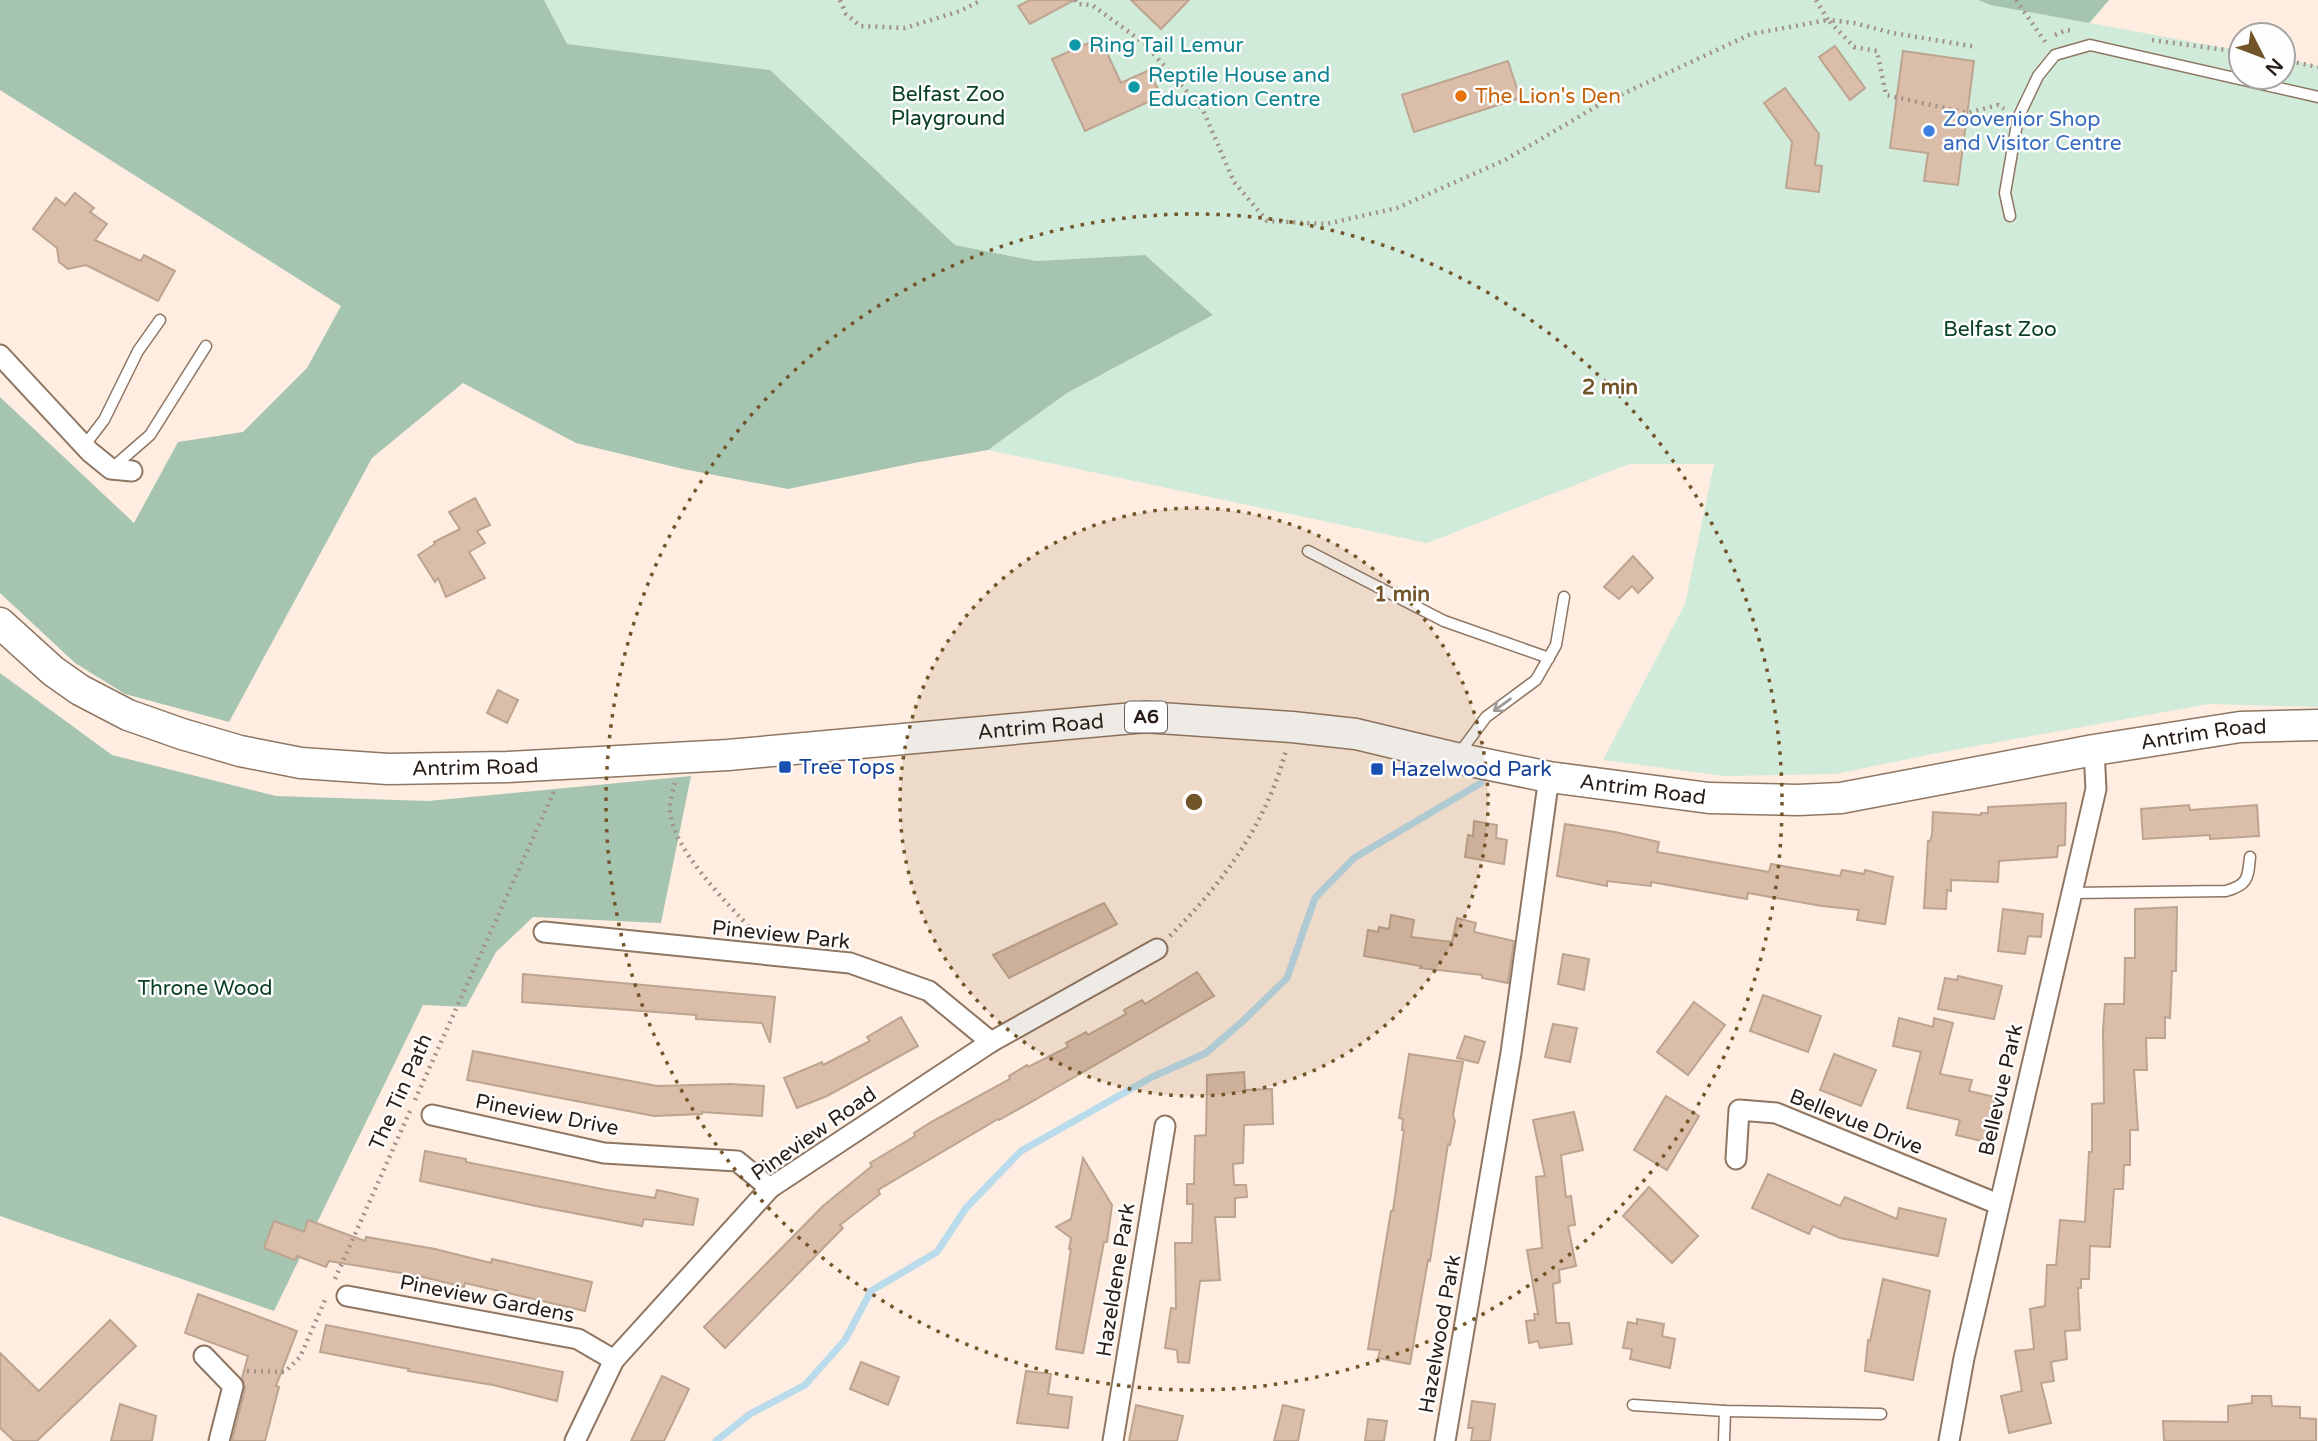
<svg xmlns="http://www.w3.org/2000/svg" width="2318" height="1441" font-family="'Varela Round',sans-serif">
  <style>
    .green { fill: #d0ebd9 }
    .forest { fill: #a6c5b1 }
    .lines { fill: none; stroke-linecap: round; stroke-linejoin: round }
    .stream { stroke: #b9dbec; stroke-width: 7 }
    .building { fill: #dabea9; stroke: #bda490; stroke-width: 2 }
    .lane-casing { stroke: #8e7663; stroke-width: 13 }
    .street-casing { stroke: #8e7663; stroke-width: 23 }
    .primary-casing { stroke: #8e7663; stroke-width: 33 }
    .path { stroke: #a09288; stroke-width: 4.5; stroke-dasharray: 2 5; stroke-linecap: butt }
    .lane { stroke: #fff; stroke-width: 10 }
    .street { stroke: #fff; stroke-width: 19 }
    .primary { stroke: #fff; stroke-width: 30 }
    .oneway { stroke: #9e9a97 }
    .ring { fill: none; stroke: #725429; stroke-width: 3.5; stroke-dasharray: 3.5 7 }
    .culture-dot { fill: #0f9aa8; stroke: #fefefe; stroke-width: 2.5 }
    .food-dot { fill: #e8710a; stroke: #fefefe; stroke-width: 2.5 }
    .shop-dot { fill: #3f7fe0; stroke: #fefefe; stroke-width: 2.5 }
    .transit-dot { fill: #1a4fb4; stroke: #fefefe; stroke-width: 2.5 }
    .labels { text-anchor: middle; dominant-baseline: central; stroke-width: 5; stroke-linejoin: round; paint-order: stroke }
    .shield { fill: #fefefe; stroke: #68615c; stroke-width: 2 }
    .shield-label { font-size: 19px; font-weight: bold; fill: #281e17 }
    .culture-label { font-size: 21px; fill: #0d838f; stroke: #fefefe; text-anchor: start }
    .park-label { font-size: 21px; fill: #094025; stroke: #fefefe }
    .food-label { font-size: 21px; fill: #c56008; stroke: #fefefe; text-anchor: start }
    .shop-label { font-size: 21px; fill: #366cbe; stroke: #fefefe; text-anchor: start }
    .street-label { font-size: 21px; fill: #281e17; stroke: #fefefe }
    .transit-label { font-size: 21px; fill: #164399; stroke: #fefefe; text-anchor: start }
    .centre { fill: #725429; stroke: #fefefe; stroke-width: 3.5 }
    .ring-label { font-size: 21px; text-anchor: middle; font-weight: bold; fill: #725429; stroke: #fefefe; stroke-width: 5; stroke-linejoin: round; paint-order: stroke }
  </style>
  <rect width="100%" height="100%" fill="#feede0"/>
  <polygon class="green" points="544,0 2109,0 2090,23 2241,51 2241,77 2283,77 2283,59 2318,66 2318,707 2209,704 1932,754 1836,774 1724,776 1603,760 1685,604 1714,464 1629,464 1427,543 988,450 1067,393 1213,315 1145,255 1036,261 955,245 770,70 567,44"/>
  <g class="forest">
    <polygon points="0,0 544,0 567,44 770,70 955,245 1036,261 1145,255 1213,315 1067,393 988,450 914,463 788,489 683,469 576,443 463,383 372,458 229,722 125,694 75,663 0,593 0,397 134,523 178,442 243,432 307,368 341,306 0,90"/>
    <polygon points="1978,0 2109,0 2089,23 1991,5"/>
    <polygon points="0,673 112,755 276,796 428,801 691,776 661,923 533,917 496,952 466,1007 423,1005 274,1311 0,1216"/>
  </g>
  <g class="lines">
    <polyline class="stream" points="716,1441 750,1414 805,1385 845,1340 871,1291 937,1252 966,1208 1021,1151 1152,1077 1206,1053 1243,1021 1287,978 1315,898 1354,858 1481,783"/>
  </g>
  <g class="building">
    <polygon points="1030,0 1074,0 1030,24 1018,6"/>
    <polygon points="1131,0 1189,0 1161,29"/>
    <polygon points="1100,38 1121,83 1149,70 1161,96 1085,131 1052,59"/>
    <polygon points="1835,46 1865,88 1850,100 1819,57"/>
    <polygon points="1903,51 1974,61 1958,185 1924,181 1928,153 1890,148"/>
    <polygon points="1508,61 1520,98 1414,132 1402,95"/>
    <polygon points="1785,88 1819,134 1815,165 1822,166 1819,192 1786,188 1792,142 1764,103"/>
    <polygon points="75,193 94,208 90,212 107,224 95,240 141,261 144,255 175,271 158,301 86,265 68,269 59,262 57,248 33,229 56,198 65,205"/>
    <polygon points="475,498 490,525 477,531 485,543 469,552 485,578 446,597 438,578 435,582 418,555 435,544 434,542 460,529 449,512"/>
    <polygon points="1633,556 1653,578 1638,593 1632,586 1619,599 1604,587"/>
    <polygon points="498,690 518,700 507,723 487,713"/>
    <polygon points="2066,803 2065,845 2058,846 2057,857 1999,861 1998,882 1951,880 1951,891 1947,890 1946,909 1924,908 1928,841 1930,841 1932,835 1933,812 1981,815 1981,813 1988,813 1988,807"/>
    <polygon points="2189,805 2190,810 2257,805 2259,836 2210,839 2210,835 2143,839 2141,809"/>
    <polygon points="1474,821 1497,825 1496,838 1507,840 1504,864 1465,857 1468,835 1473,836"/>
    <polygon points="1565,824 1615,832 1659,842 1657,852 1758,870 1769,872 1771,864 1840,876 1842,870 1864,874 1865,870 1893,877 1885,924 1857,920 1859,910 1822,906 1748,893 1747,899 1651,882 1651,886 1607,881 1607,886 1557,876"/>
    <polygon points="1104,903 1117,924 1009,978 993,955"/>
    <polygon points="2177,907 2176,971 2172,971 2170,1018 2165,1017 2165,1038 2146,1038 2147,1070 2134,1070 2138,1130 2130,1130 2130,1165 2124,1165 2123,1189 2114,1189 2110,1247 2090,1246 2089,1279 2081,1279 2081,1288 2078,1288 2080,1330 2065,1331 2067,1359 2051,1362 2054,1381 2041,1383 2051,1423 2009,1433 2001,1396 2022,1391 2015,1351 2034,1349 2030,1309 2045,1306 2047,1265 2056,1265 2060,1220 2085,1222 2089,1152 2092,1152 2092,1104 2104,1103 2103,1030 2105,1004 2124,1004 2125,958 2135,958 2135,909"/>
    <polygon points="2003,909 2043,914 2041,937 2028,936 2025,954 1998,951"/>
    <polygon points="1391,915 1414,920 1411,937 1452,942 1457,918 1476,923 1474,932 1514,941 1508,983 1482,978 1482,975 1420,968 1421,966 1364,956 1368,930 1378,932 1379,927 1389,929"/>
    <polygon points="1563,954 1589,959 1584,990 1558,984"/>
    <polygon points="1197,972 1214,996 1033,1101 999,1120 998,1119 878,1190 880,1194 840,1225 843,1228 725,1348 704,1327 823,1206 872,1166 870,1163 915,1136 914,1133 931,1122 1010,1079 1009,1076 1027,1065 1028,1067 1068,1047 1066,1043 1086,1032 1088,1035 1126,1014 1124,1010 1142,1000 1145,1004"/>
    <polygon points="523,974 775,997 770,1043 762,1023 696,1019 696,1015 522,1002"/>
    <polygon points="1958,976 2002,986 1994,1019 1938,1009 1945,978 1957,980"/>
    <polygon points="1763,995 1821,1016 1808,1052 1750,1031"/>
    <polygon points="1694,1002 1725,1025 1688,1075 1657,1052"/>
    <polygon points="901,1017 918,1046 827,1096 797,1108 784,1078 822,1062 823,1065 870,1041 867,1037"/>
    <polygon points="1899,1018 1933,1027 1934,1018 1953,1023 1940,1074 1972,1080 1969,1091 1995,1097 1986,1142 1956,1135 1960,1120 1907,1108 1921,1052 1893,1046"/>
    <polygon points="1553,1024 1577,1028 1570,1062 1545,1057"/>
    <polygon points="1465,1036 1485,1042 1478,1063 1457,1058"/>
    <polygon points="473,1051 657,1086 730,1084 764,1086 762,1116 702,1112 702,1114 654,1116 467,1080"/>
    <polygon points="1409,1054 1463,1062 1453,1115 1455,1121 1450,1145 1448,1144 1430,1261 1428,1260 1410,1364 1378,1358 1380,1350 1368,1349 1391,1211 1393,1211 1404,1130 1402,1130 1403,1119 1399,1118"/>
    <polygon points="1834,1054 1876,1070 1861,1106 1820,1090"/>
    <polygon points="1244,1072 1245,1090 1272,1089 1273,1124 1244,1125 1243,1163 1233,1164 1234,1185 1246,1185 1247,1197 1235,1198 1235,1217 1215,1217 1220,1280 1200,1281 1189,1363 1178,1362 1177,1350 1165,1348 1171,1308 1176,1309 1175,1243 1192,1243 1193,1204 1187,1204 1187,1184 1194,1184 1195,1136 1206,1135 1207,1075"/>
    <polygon points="1666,1096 1699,1116 1667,1170 1634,1150"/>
    <polygon points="1574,1112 1583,1150 1561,1155 1566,1197 1571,1196 1575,1225 1568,1226 1576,1266 1559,1270 1560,1282 1553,1284 1556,1323 1569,1323 1572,1344 1540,1348 1538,1341 1529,1343 1526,1321 1535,1320 1534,1314 1538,1314 1527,1250 1542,1248 1536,1177 1545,1176 1533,1120"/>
    <polygon points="425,1151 466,1159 466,1162 607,1190 655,1198 657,1190 698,1199 693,1225 644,1219 642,1226 536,1206 420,1181"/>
    <polygon points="1083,1158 1112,1205 1107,1242 1104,1242 1083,1353 1056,1349 1071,1249 1069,1249 1071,1238 1056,1227 1071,1219"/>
    <polygon points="1768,1174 1840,1206 1845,1197 1897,1219 1899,1208 1946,1219 1938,1256 1840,1238 1813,1226 1809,1234 1752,1208"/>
    <polygon points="1649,1187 1698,1236 1672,1263 1623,1216"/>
    <polygon points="308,1220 365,1241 366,1237 435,1249 491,1263 492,1259 592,1282 585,1311 465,1283 464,1287 419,1276 329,1261 326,1267 297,1256 295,1260 264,1248 274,1221 304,1232"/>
    <polygon points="1883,1279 1930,1291 1913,1380 1865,1371 1868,1340 1870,1341"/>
    <polygon points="198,1294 297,1331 276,1386 279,1387 265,1441 232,1441 245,1389 242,1378 248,1356 185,1333"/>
    <polygon points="1637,1319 1664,1324 1662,1336 1675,1339 1670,1368 1630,1359 1632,1349 1623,1348 1628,1322 1637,1324"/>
    <polygon points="110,1320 136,1346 37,1441 14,1441 0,1428 0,1353 39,1391"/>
    <polygon points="326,1325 563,1372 557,1401 493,1385 408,1371 409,1369 320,1352"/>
    <polygon points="861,1362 899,1377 888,1405 850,1389"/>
    <polygon points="1026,1371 1051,1374 1048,1394 1072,1397 1068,1428 1017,1423"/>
    <polygon points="662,1376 689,1389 664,1441 631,1441"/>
    <polygon points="2252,1396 2271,1396 2272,1406 2300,1407 2300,1418 2316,1419 2316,1441 2164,1441 2163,1421 2228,1422 2228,1406 2252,1403"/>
    <polygon points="1472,1401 1495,1404 1490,1441 1471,1441 1473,1428 1468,1428"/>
    <polygon points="120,1404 156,1416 152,1441 111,1441"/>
    <polygon points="1136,1405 1183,1416 1177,1441 1129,1441"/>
    <polygon points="1283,1405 1304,1410 1298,1441 1274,1441"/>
    <polygon points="1368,1419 1387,1421 1384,1441 1365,1441"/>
  </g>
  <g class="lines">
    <g class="lane-casing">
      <g id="lane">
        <polyline points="2010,216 2005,193 2018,118 2038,76 2055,55 2090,45 2318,97"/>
        <polyline points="84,446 104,420 138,351 160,320"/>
        <polyline points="111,469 150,435 206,346"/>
        <polyline points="1308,551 1444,621 1549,658"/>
        <polyline points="1458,755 1486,717 1536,680 1556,645 1564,597"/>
        <path d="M 2071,893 L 2226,891 C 2248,885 2248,878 2250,857"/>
        <polyline points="1633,1405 1725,1411 1881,1414"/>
        <polyline points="1724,1441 1725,1411"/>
      </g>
    </g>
    <g class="street-casing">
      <g id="street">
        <polyline points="0,355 90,452 111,469 132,471"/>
        <polyline points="544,932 850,963 929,991 991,1042"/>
        <polyline points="432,1115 604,1153 737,1161 770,1188"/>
        <polyline points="1736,1159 1739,1110 1776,1113 1998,1204"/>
        <polyline points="347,1296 578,1339 614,1360"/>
        <polyline points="204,1356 233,1386 219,1441"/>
        <polyline points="575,1441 614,1360 770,1188 991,1042 1157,949"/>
        <polyline points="1113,1441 1165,1126"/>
        <polyline points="1445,1441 1511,1053 1549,777"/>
        <polyline points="1949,1441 1964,1358 2096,789 2094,750"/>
      </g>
    </g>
    <g class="primary-casing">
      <g id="primary">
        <path id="s1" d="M 0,623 L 53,671 L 80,690 L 128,715 L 182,734 L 240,751 L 301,763 L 388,769 L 507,767 L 728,755 L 1145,717 L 1292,727 L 1356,734 L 1456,758 L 1549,777 L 1709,798 L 1798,800 L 1841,798 L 2094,750 L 2240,727 L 2318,725"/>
      </g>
    </g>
    <g class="path">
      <polyline points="840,0 846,14 860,26 905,28 960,11 982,0"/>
      <polyline points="1075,0 1077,4 1092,5 1144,43 1203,110 1234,182 1267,221 1326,224 1397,208 1505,160 1599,105 1751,34 1828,20 1854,47 1877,51 1886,95 1967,113 1998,105 2004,109"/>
      <polyline points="1816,0 1828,20 1854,23 1893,33 1977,47"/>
      <polyline points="2016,0 2046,43"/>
      <polyline points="2055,35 2066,30 2073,31"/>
      <polyline points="2152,40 2241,52"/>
      <polyline points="2283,60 2318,67"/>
      <path d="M 675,783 C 673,791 669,802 670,810 C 671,848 728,904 753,931"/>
      <path d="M 1170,936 C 1222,884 1267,823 1286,750"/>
      <polyline points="415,1100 555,789"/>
      <polyline points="335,1279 410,1111"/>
      <polyline points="247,1371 285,1372 300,1357 325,1300"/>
    </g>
    <use href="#lane" class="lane"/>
    <use href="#street" class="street"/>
    <use href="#primary" class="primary"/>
  </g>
  <defs><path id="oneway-shaft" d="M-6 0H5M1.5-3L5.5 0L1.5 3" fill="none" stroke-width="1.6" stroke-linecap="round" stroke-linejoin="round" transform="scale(1.75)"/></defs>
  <use class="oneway" href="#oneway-shaft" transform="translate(1502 705) rotate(144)"/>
  <circle cx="1194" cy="802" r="294" fill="#725429" fill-opacity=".12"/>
  <g class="ring">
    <circle cx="1194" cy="802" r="294"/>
    <circle cx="1194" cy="802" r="588"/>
  </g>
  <g class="culture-dot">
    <circle cx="1075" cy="45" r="7"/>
    <circle cx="1134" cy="87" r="7"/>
  </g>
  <circle class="food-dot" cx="1461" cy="96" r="7"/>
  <circle class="shop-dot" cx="1929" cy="131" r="7"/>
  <g class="transit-dot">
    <rect x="778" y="760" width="14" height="14" rx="3.5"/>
    <rect x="1370" y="762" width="14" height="14" rx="3.5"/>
  </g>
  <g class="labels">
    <rect class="shield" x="1125" y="701.5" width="42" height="31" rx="5"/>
    <g class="shield-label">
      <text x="1146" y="717">A6</text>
    </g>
    <g class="culture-label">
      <text x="1089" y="45">Ring Tail Lemur</text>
      <text x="1148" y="75">Reptile House and<tspan x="1148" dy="24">Education Centre</tspan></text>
    </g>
    <g class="park-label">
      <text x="948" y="94">Belfast Zoo<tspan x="948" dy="24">Playground</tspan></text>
      <text x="2000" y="329">Belfast Zoo</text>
      <text x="205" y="988">Throne Wood</text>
    </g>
    <g class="food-label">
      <text x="1475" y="96">The Lion's Den</text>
    </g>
    <g class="shop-label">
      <text x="1943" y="119">Zoovenior Shop<tspan x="1943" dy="24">and Visitor Centre</tspan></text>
    </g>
    <g class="street-label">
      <text stroke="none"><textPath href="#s1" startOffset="1080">Antrim Road</textPath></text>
      <text stroke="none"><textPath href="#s1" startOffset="2256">Antrim Road</textPath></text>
      <text stroke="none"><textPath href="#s1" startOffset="513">Antrim Road</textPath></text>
      <text stroke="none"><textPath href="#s1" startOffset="1689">Antrim Road</textPath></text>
      <text transform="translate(781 935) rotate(6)">Pineview Park</text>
      <text transform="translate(2001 1090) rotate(-77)">Bellevue Park</text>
      <text transform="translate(401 1092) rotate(-66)">The Tin Path</text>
      <text transform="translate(547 1115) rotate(11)">Pineview Drive</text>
      <text transform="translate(1856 1122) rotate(22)">Bellevue Drive</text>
      <text transform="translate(814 1134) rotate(-35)">Pineview Road</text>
      <text transform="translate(1116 1280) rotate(-81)">Hazeldene Park</text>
      <text transform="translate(487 1299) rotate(11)">Pineview Gardens</text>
      <text transform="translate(1440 1334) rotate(-80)">Hazelwood Park</text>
    </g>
    <g class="transit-label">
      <text x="799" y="767">Tree Tops</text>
      <text x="1391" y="769">Hazelwood Park</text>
    </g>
  </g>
  <circle cx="1194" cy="802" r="10" class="centre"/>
  <g class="ring-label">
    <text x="1610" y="394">2 min</text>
    <text x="1402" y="601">1 min</text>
  </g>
  <g transform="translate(2262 56) rotate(132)"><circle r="33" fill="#fefefe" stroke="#a8a4a2" stroke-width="2"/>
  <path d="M0-5L12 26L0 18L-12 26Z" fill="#725429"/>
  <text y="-10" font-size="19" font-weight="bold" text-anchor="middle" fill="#281e17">N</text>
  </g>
</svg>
